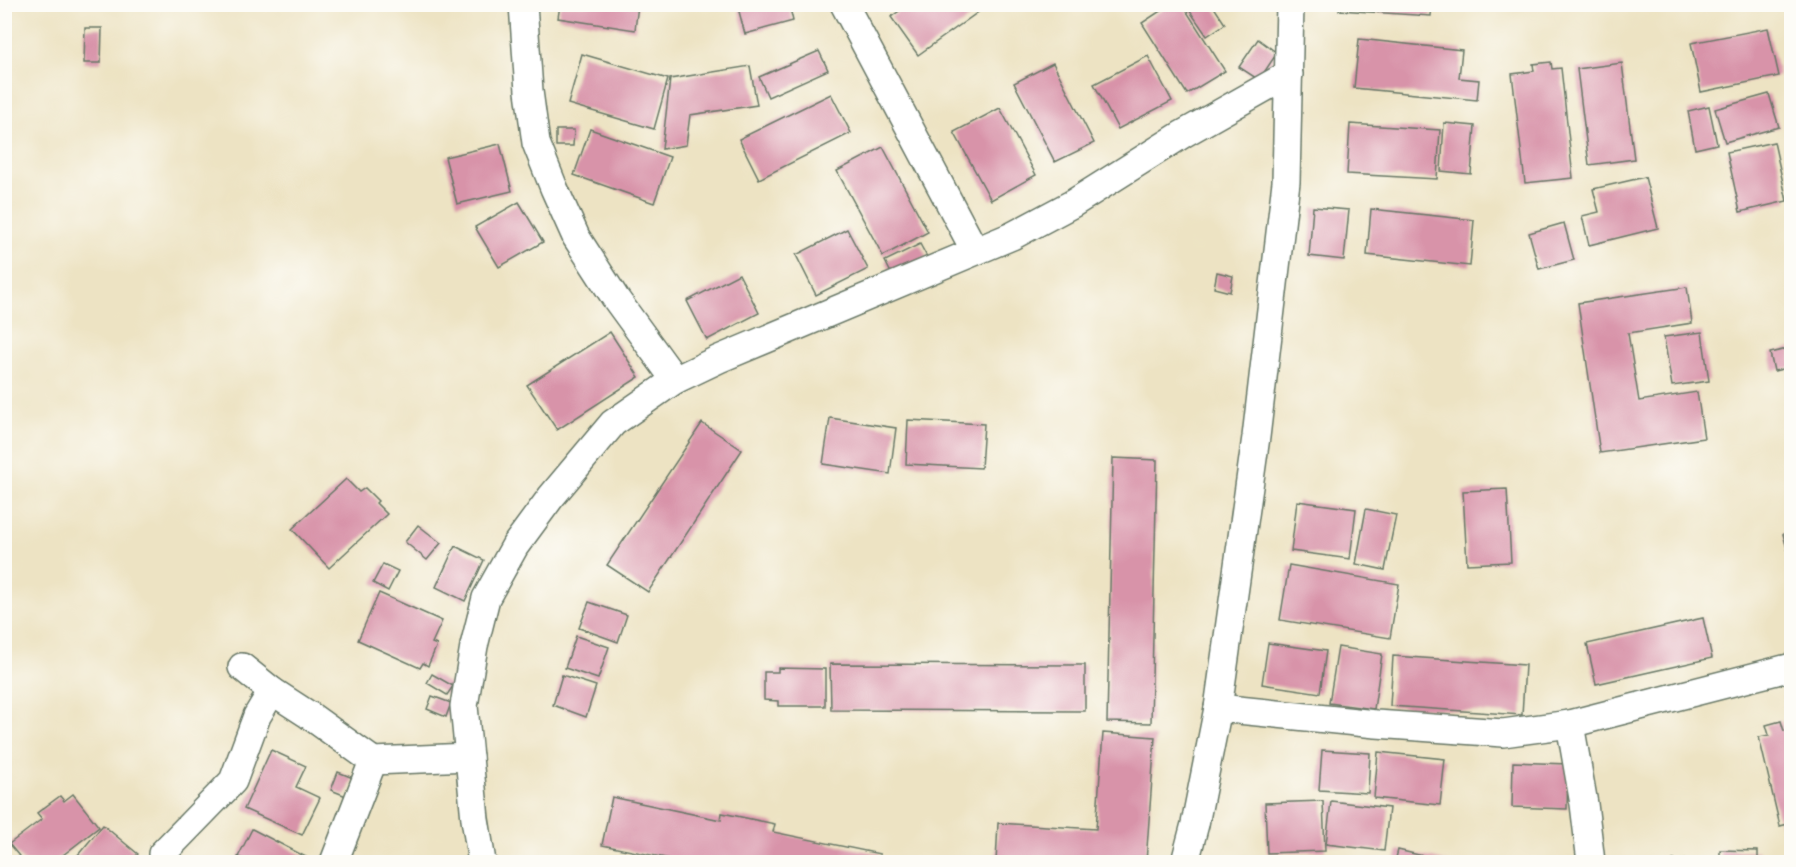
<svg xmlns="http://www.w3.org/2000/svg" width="1796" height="867" font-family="Kalam,sans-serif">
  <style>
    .building { fill: #d893a9 }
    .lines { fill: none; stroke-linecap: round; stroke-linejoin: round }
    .street-casing { stroke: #677766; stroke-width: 30 }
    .street { stroke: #fff; stroke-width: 27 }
  </style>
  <rect width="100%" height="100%" fill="#fdfcf7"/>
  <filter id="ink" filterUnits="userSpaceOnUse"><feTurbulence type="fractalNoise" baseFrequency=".0167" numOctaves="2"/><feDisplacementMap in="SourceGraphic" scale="12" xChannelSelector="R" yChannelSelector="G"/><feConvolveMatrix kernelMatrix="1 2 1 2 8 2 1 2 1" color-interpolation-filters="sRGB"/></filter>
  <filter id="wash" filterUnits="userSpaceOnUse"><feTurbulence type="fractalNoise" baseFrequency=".008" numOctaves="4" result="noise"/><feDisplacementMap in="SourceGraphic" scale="24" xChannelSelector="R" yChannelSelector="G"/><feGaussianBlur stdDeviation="1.35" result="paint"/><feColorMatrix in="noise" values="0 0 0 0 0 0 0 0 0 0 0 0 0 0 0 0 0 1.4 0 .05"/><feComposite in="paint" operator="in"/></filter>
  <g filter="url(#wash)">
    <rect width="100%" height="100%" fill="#ede3c3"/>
    <g id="blocks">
      <g class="building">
        <polygon points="737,4 789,4 793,21 745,34"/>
        <polygon points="909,4 977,4 981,10 918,55 891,17"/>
        <polygon points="1171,4 1182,4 1225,71 1187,94 1142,23"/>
        <polygon points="1185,4 1212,4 1225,24 1207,36"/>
        <polygon points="1339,4 1432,4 1431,16 1339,10"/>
        <polygon points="560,5 638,5 635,30 558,18"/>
        <polygon points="85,28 102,28 101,63 84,63"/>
        <polygon points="1768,28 1779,76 1701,92 1691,43"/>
        <polygon points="1258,39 1277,53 1259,80 1239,67"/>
        <polygon points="1359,39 1462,50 1459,78 1479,80 1477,100 1354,88"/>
        <polygon points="819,51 828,70 768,97 759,77"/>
        <polygon points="582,54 668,79 654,129 568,104"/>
        <polygon points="1148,56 1172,101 1118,129 1094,84"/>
        <polygon points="1551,62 1552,69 1561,68 1573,178 1525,183 1512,74 1534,71 1533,64"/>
        <polygon points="1053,63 1094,143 1055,162 1014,83"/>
        <polygon points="1622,63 1634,159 1589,165 1577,69"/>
        <polygon points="750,66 757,105 690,115 686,145 662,149 670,79"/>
        <polygon points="831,94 851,133 759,179 739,139"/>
        <polygon points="1769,94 1779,127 1725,142 1715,109"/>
        <polygon points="1709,106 1717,144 1695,149 1688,111"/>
        <polygon points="1000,108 1036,175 991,200 954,132"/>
        <polygon points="1444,123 1475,126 1471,174 1441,171"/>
        <polygon points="1350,124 1440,130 1437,179 1347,174"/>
        <polygon points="590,129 670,157 654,203 574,175"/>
        <polygon points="556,130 574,130 573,146 556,146"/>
        <polygon points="1774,142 1787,201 1740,212 1727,152"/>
        <polygon points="500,144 512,191 457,204 445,157"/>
        <polygon points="883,147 928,232 883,256 837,171"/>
        <polygon points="1645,177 1658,228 1589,245 1582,216 1599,212 1593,189"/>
        <polygon points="519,202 543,242 499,267 475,227"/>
        <polygon points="1313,207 1349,210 1344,260 1309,256"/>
        <polygon points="1371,209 1474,220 1470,266 1367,255"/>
        <polygon points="1564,223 1574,260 1539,269 1529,233"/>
        <polygon points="847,229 868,269 816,295 796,255"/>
        <polygon points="920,244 927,257 892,275 885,261"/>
        <polygon points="1217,272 1233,276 1230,292 1214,288"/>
        <polygon points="739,274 759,313 707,340 687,301"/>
        <polygon points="1687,287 1692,323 1628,333 1639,401 1697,392 1704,438 1600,453 1578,303"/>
        <polygon points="610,332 639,377 557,430 527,385"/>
        <polygon points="1702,332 1709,381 1672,386 1664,337"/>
        <polygon points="1791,348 1792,367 1774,371 1770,353"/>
        <polygon points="830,418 896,428 890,474 823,464"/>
        <polygon points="908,420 984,424 981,468 906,464"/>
        <polygon points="702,423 742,450 648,592 607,565"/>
        <polygon points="1113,458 1157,460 1151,723 1107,722"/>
        <polygon points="346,479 359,492 365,488 378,501 376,503 387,514 329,568 292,529"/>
        <polygon points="1507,489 1511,562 1467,564 1463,491"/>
        <polygon points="1297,501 1356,509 1350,559 1291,551"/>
        <polygon points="1366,509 1396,515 1385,570 1356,564"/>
        <polygon points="418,525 441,543 427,560 405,542"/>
        <polygon points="1792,532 1792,563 1791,563 1783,534"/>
        <polygon points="455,546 484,560 465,601 436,587"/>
        <polygon points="383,564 398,571 388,591 373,583"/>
        <polygon points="1289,565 1399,584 1390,638 1280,620"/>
        <polygon points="379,593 442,621 432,643 437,645 428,666 423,663 420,668 358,640"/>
        <polygon points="589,602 627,615 618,642 579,628"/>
        <polygon points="1703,618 1712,658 1596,684 1587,644"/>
        <polygon points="576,636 609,647 598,679 565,668"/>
        <polygon points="1268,643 1326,651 1320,693 1262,684"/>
        <polygon points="1338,647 1382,654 1374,709 1329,703"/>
        <polygon points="1393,656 1525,665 1522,715 1390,706"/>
        <polygon points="830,664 1085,665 1085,711 831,710"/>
        <polygon points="778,668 825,669 825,706 778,706 778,701 764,700 764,672 778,672"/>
        <polygon points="432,674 453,686 447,695 427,683"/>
        <polygon points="562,675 596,686 586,717 553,705"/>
        <polygon points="432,696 451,703 446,717 427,709"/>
        <polygon points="1781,721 1784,731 1792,730 1792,823 1780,826 1759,737 1769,735 1766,725"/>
        <polygon points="1103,733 1155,737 1146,862 996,862 998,823 1096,829"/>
        <polygon points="271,750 306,766 296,787 320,798 302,835 244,809"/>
        <polygon points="1322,750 1370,753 1368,793 1319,790"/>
        <polygon points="1378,752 1445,759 1440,805 1374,798"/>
        <polygon points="1513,762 1568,764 1567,809 1512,807"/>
        <polygon points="338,772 353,778 346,796 331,790"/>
        <polygon points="73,794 99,827 54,862 24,862 9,844 42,819 37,813 60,796 64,801"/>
        <polygon points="612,797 721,820 722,813 775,824 773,832 880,854 879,862 685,862 602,845"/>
        <polygon points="1323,801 1325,851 1267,853 1265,803"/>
        <polygon points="1331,801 1389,808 1384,851 1326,844"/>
        <polygon points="103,825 138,854 130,862 72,862"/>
        <polygon points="252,829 306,857 303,862 250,862 238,857"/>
        <polygon points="1398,850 1448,862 1395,862"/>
        <polygon points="1720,850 1758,851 1758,862 1720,862"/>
        <polygon points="1707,859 1707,862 1674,862 1673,860"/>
      </g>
    </g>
  </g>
  <g filter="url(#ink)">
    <use href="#blocks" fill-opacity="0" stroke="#677766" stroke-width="1.5"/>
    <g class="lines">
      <g class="street-casing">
        <g id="street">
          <polyline points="523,4 529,91 536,143 554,188 576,237 616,299 675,380"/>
          <polyline points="844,4 975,251"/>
          <polyline points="242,667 272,691 309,715 373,761 469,757"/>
          <polyline points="1218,708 1376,724 1503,733 1570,724 1792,667"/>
          <polyline points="1570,724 1584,804 1591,862"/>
          <polyline points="162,854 233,781 257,716 272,691"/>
          <polyline points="334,862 373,761"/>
          <polyline points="482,862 475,819 464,706 474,646 486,598 515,546 551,497 613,423 675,380 719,359 1012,236 1072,204 1183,134 1289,74"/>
          <polyline points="1185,862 1195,824 1218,708 1256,437 1286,182 1290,4"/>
        </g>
      </g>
      <use href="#street" class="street"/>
    </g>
  </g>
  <rect width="1796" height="867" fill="none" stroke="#fdfcf7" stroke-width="24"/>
</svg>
